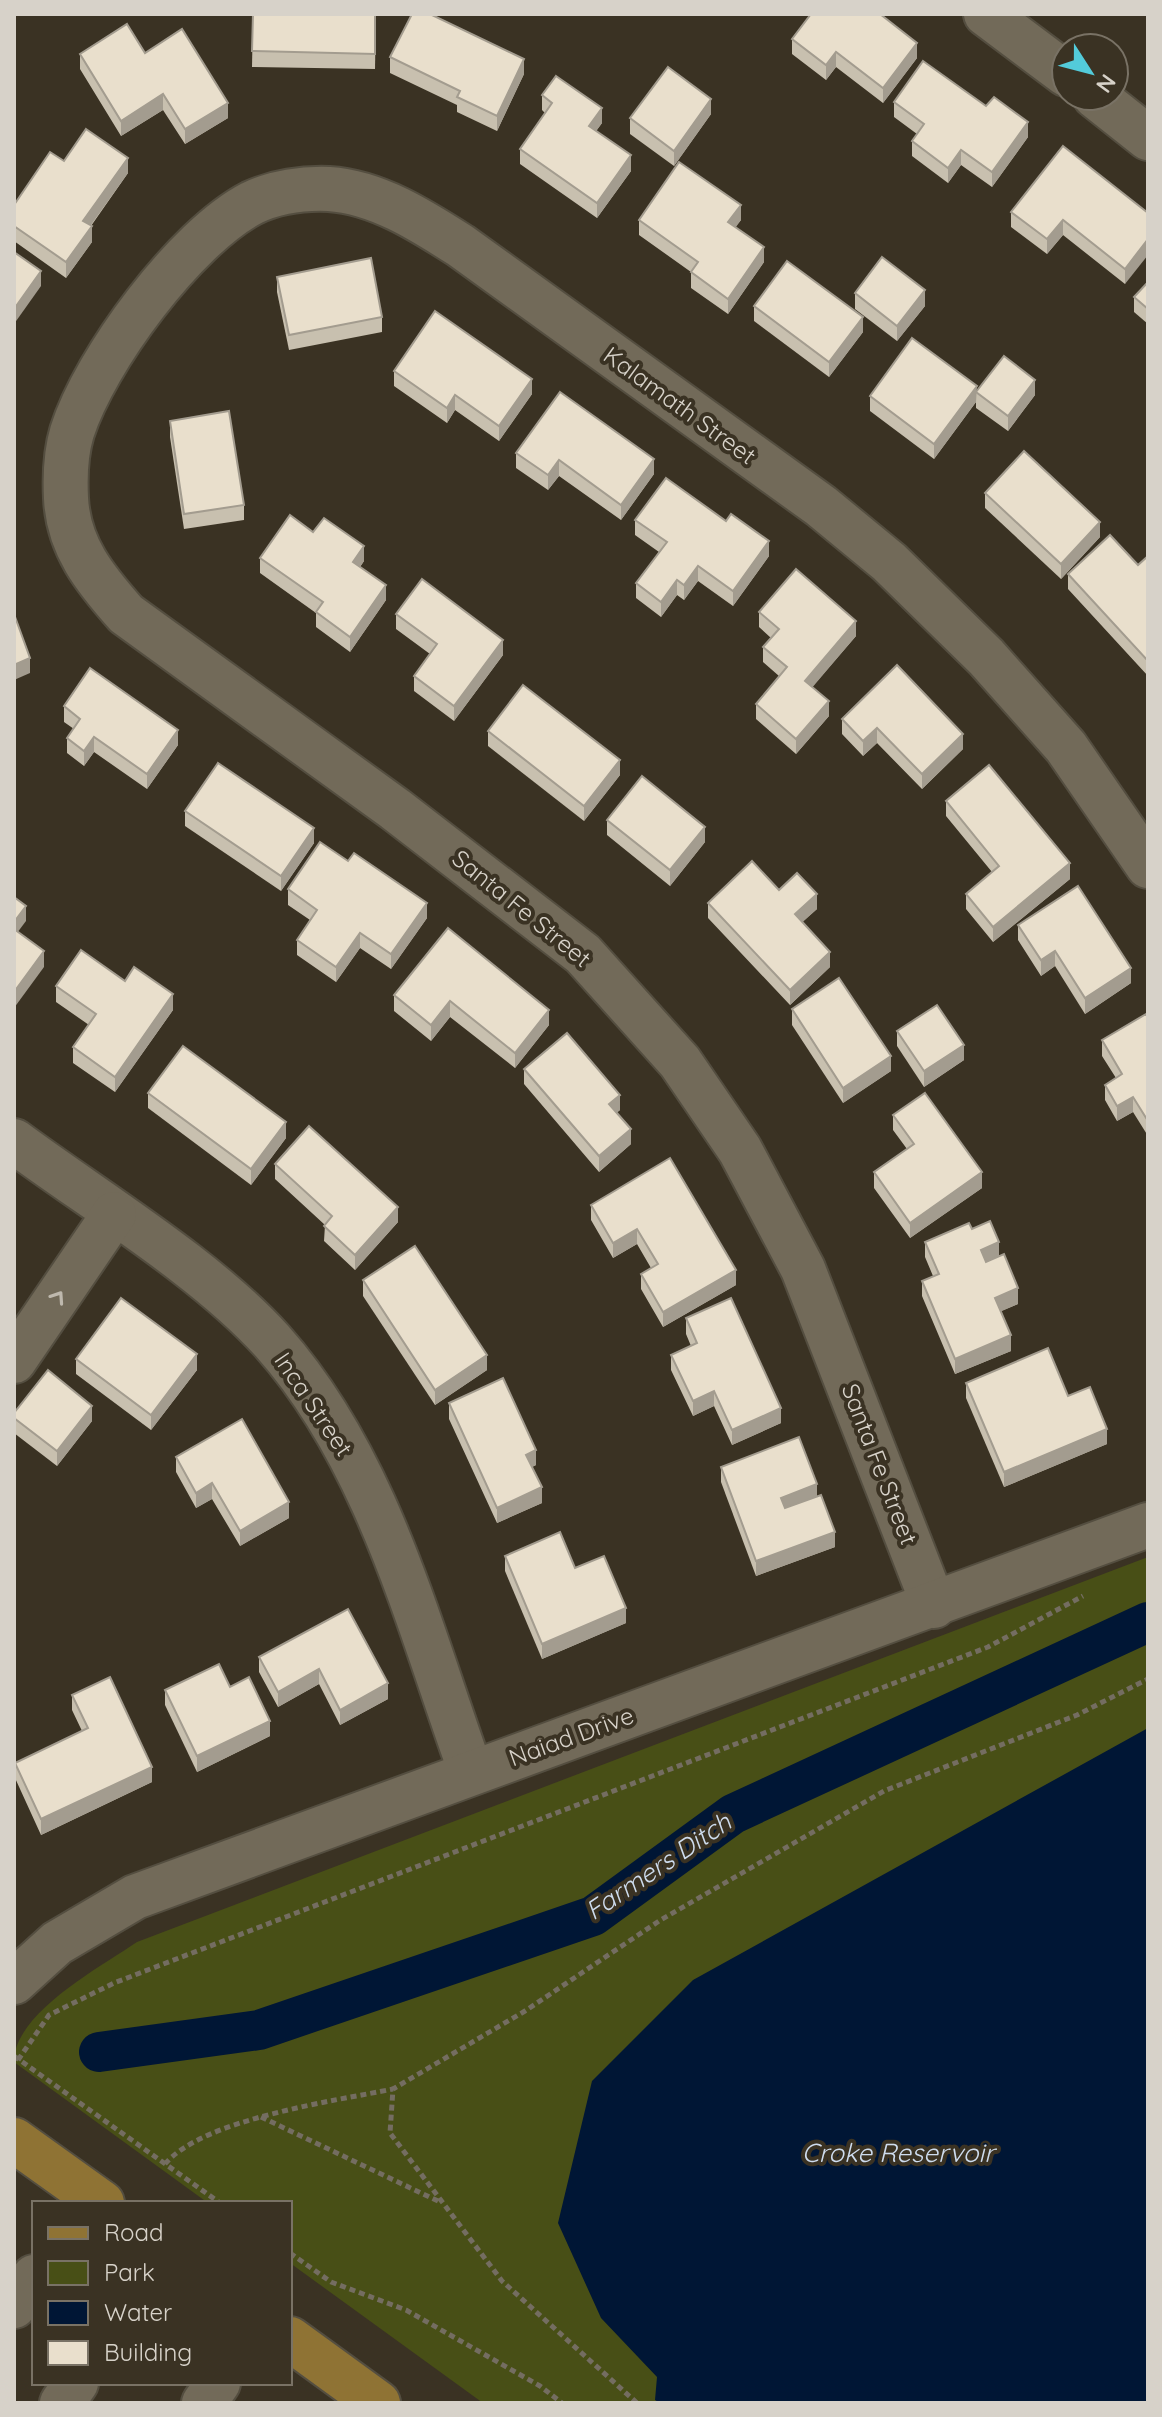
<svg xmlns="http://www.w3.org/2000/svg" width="1162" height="2417" font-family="Quicksand,sans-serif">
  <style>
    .green { fill: #484f16 }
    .water { fill: #001635 }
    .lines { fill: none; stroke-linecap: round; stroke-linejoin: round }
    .canal { stroke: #001635; stroke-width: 40 }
    .minor-casing { stroke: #544e40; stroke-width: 48 }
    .major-casing { stroke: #544e40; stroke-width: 48 }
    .path { stroke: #746d61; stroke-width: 5; stroke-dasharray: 6 4; stroke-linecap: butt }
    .minor { stroke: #726a59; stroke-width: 44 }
    .major { stroke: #8f7334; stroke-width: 44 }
    .wall { fill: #c8c0af }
    .shaded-wall { fill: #a39c8f }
    .building { fill: #e9dfcc; stroke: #a39c8f; stroke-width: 2 }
    .oneway { stroke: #beb8ad }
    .labels { text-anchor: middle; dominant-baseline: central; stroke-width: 8; stroke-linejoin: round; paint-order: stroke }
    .street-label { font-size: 24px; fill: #d7d2c9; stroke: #3a3223 }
    .water-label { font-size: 26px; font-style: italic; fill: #cedcee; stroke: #3a3223 }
  </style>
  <rect width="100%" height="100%" fill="#3a3223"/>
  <path class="green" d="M 1148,1557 L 1148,2403 L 483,2403 L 290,2263 L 290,2203 L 208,2203 L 14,2062 C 14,2013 99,1968 137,1942 Z"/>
  <polygon class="water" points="1148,1728 1148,2403 660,2403 655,2400 657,2377 601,2318 558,2223 592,2081 693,1980"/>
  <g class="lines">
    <polyline class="canal" points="99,2052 259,2030 593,1916 733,1814 1148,1622"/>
    <g class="minor-casing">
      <g id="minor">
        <polyline points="986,14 1066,74"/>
        <polyline points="1095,96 1148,138"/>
        <path d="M 14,1141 C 95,1201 205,1267 272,1341 C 378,1460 418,1625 471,1772"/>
        <polyline points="14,1361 114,1214"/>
        <path d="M 934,1606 L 803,1269 L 740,1150 L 680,1062 L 583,954 L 395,809 L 126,614 C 95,579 68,546 66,498 C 65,478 66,452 72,432 C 95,360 185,238 252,203 C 275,192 304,188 329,189 C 377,192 422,221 461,246 L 821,506 L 889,562 L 986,657 L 1066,747 L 1148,866"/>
        <polyline points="14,1982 57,1943 135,1897 1148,1525"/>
        <polyline points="14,2306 34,2277"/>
        <polyline points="62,2403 76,2383"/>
        <polyline points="204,2403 218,2383"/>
      </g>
    </g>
    <g class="major-casing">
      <g id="major">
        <polyline points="14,2140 102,2203"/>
        <polyline points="290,2339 378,2403"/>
      </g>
    </g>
    <g class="path">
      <polyline points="14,2056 220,2203"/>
      <polyline points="18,2060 49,2015 114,1983 988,1647 1083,1596"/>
      <polyline points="261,2117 440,2202"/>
      <path d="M 165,2164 C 203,2119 334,2101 393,2089"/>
      <polyline points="290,2253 331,2282 406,2310 540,2386 562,2403"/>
      <polyline points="637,2403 502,2281 390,2133 393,2089 525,2011 659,1921 884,1791 1077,1715 1148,1679"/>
    </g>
    <use href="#minor" class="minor"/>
    <use href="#major" class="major"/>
  </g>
  <g class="wall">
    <polygon points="253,14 376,14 375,69 252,67"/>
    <polygon points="792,39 917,58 883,103 836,67 826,80 792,54"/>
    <polygon points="145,53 228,118 185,144 163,110 121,136 80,69 80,54"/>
    <polygon points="390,57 524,74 497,131 457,112 457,105 390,73"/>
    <polygon points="542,95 602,123 596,131 631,171 597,218 520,164 520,149 545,113 542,110"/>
    <polygon points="894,102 1028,137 992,187 961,165 948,183 912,156 912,141 917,134 894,117"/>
    <polygon points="711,114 674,166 630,134 630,118"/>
    <polygon points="64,161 128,173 91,226 92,242 66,278 14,241 14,205"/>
    <polygon points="1011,212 1148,213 1125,284 1063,235 1047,254 1011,227"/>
    <polygon points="639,220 741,220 735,227 764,262 728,314 691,288 691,272 639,235"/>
    <polygon points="277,277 382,317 382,332 289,350 277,292"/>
    <polygon points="1148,282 1148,324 1134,312 1134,297"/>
    <polygon points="855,293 925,306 897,341 855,309"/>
    <polygon points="754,306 863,332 829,377 754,321"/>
    <polygon points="394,371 532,394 499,441 455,410 447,423 394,386"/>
    <polygon points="977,392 1035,395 1008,431 976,408 976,402 934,459 870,411 870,396"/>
    <polygon points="170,421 244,505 244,520 184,529 170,437"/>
    <polygon points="516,453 654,474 621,520 559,476 548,490 516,468"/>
    <polygon points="985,493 1100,537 1061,579 985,508"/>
    <polygon points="635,520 769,556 733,606 698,581 684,600 677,595 661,617 636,598 636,583 659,552 635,535"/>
    <polygon points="313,532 364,561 360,567 386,600 350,652 316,627 316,613 260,573 260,558"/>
    <polygon points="1148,556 1148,676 1068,589 1068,574 1138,565"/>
    <polygon points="759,612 856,636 812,687 829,716 796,754 756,719 756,704 779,676 763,662 763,647 771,638 759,627"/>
    <polygon points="396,614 503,655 454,721 414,691 414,676 430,654 396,629"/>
    <polygon points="64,706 178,745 147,789 94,752 84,766 67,753 67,738 74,729 64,722"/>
    <polygon points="842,719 963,749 922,789 877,743 863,756 842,734"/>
    <polygon points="488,731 620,775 584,821 488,746"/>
    <polygon points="946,801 1070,879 993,942 966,909 966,894 992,872 946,816"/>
    <polygon points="185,811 314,843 281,891 185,826"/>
    <polygon points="607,820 705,842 670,886 607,835"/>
    <polygon points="288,889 427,918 391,969 360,948 336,982 297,955 297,940 310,920 288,905"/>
    <polygon points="779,890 817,909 802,922 830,967 790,1005 708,918 708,903"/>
    <polygon points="1018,925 1131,983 1085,1014 1055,966 1041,976 1018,940"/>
    <polygon points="448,928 549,1025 515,1068 450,1017 431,1041 394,1011 394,995"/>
    <polygon points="125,981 173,1010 115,1092 73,1063 73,1047 89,1025 56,1002 56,986"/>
    <polygon points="792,1009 891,1071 843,1103 792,1025"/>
    <polygon points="1148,1017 1148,1136 1133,1112 1117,1121 1105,1100 1105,1085 1116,1078 1102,1056 1102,1040"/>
    <polygon points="897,1031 964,1060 924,1087 897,1046"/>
    <polygon points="524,1069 620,1110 616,1113 631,1144 599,1172 524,1084"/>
    <polygon points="148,1093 286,1138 251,1185 148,1108"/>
    <polygon points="893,1115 982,1188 910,1238 874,1188 874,1172 907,1149 893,1130"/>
    <polygon points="670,1158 736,1285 663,1327 641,1289 641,1274 651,1268 637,1244 613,1258 591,1220 591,1205"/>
    <polygon points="275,1164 398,1222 355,1270 324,1241 325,1225 275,1179"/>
    <polygon points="972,1229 999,1256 1018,1304 1001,1311 1011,1351 955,1374 922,1296 922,1281 933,1276 925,1257 925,1242"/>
    <polygon points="363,1280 487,1370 435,1405 363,1296"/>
    <polygon points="686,1318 781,1423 732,1445 714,1406 693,1416 671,1370 671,1355 691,1346 686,1334"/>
    <polygon points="76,1359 197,1370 151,1430 76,1374"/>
    <polygon points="966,1383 1068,1396 1107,1444 1004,1487 966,1398"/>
    <polygon points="449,1403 536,1465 532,1467 542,1503 497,1523 449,1419"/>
    <polygon points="14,1413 92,1421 57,1466 14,1433"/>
    <polygon points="176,1457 289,1518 240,1546 212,1499 196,1508 176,1472"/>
    <polygon points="721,1467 835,1547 756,1576 721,1482"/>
    <polygon points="505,1556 575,1568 626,1623 542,1659 505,1571"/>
    <polygon points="348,1609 388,1699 340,1725 319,1684 278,1707 259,1672 259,1657"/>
    <polygon points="230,1687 270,1736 197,1772 165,1705 165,1690"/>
    <polygon points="72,1695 152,1782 41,1835 15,1778 15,1763 82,1731 72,1710"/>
  </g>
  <g class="shaded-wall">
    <polygon points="917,43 917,58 883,103 883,88"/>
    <polygon points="836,52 836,67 826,80 826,65"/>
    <polygon points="524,59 524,74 497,131 497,116"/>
    <polygon points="163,94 163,110 121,136 121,121"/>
    <polygon points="711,99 711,114 674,166 674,151"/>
    <polygon points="228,103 228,118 185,144 185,129"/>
    <polygon points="602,108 602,123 589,141 589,126"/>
    <polygon points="1028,122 1028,137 992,187 992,172"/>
    <polygon points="961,150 961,165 948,183 948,168"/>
    <polygon points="631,155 631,171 597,218 597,203"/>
    <polygon points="128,158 128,173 83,236 83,221"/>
    <polygon points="741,205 741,220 728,238 728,222"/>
    <polygon points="1063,220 1063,235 1047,254 1047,239"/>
    <polygon points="92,226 92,242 66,278 66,262"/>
    <polygon points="1148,239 1148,255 1125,284 1125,269"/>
    <polygon points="764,247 764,262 728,314 728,299"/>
    <polygon points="41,271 41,286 14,324 14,309"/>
    <polygon points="925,290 925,306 897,341 897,326"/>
    <polygon points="863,317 863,332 829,377 829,362"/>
    <polygon points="532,379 532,394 499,441 499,426"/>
    <polygon points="1035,380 1035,395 1008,431 1008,416"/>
    <polygon points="977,386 976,402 934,459 934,444"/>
    <polygon points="455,395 455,410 447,423 447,408"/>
    <polygon points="654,459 654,474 621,520 621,505"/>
    <polygon points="559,460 559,476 548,490 548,475"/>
    <polygon points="1100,522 1100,537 1061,579 1061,564"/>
    <polygon points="769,541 769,556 733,606 733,591"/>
    <polygon points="364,546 364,561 353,577 353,562"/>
    <polygon points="698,566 698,581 684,600 684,585"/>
    <polygon points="677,580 677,595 661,617 661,602"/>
    <polygon points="386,585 386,600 350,652 350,637"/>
    <polygon points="856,621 856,636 805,696 805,681"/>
    <polygon points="503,640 503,655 454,721 454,706"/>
    <polygon points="30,658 30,673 14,680 14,665"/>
    <polygon points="829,701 829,716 796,754 796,739"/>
    <polygon points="877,728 877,743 863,756 863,741"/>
    <polygon points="178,730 178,745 147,789 147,774"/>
    <polygon points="963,734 963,749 922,789 922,774"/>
    <polygon points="94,737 94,752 84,766 84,751"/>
    <polygon points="620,760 620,775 584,821 584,806"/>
    <polygon points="705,827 705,842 670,886 670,870"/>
    <polygon points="314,828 314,843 281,891 281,876"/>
    <polygon points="1070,863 1070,879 993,942 993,927"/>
    <polygon points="817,894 817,909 795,929 795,914"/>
    <polygon points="427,903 427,918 391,969 391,954"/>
    <polygon points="26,906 26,921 14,937 14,922"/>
    <polygon points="360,933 360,948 336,982 336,967"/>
    <polygon points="44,951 44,967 14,1008 14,992"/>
    <polygon points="1055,951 1055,966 1041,976 1041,960"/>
    <polygon points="830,952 830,967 790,1005 790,990"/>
    <polygon points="1131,968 1131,983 1085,1014 1085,998"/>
    <polygon points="173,994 173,1010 115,1092 115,1077"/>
    <polygon points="450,1001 450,1017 431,1041 431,1025"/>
    <polygon points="549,1010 549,1025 515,1068 515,1053"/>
    <polygon points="964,1045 964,1060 924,1087 924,1071"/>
    <polygon points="891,1056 891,1071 843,1103 843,1088"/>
    <polygon points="620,1095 620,1110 609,1120 609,1104"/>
    <polygon points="1133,1097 1133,1112 1117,1121 1117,1106"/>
    <polygon points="286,1122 286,1138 251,1185 251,1169"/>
    <polygon points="631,1129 631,1144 599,1172 599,1156"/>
    <polygon points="982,1172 982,1188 910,1238 910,1223"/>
    <polygon points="398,1207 398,1222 355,1270 355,1255"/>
    <polygon points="637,1229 637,1244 613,1258 613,1243"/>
    <polygon points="999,1242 999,1258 981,1265 981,1250"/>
    <polygon points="736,1270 736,1285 663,1327 663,1312"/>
    <polygon points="1018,1288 1018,1304 995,1314 995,1298"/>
    <polygon points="1011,1335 1011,1351 955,1374 955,1359"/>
    <polygon points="197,1354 197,1370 151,1430 151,1415"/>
    <polygon points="487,1355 487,1370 435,1405 435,1390"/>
    <polygon points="714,1391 714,1406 693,1416 693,1401"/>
    <polygon points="92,1406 92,1421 57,1466 57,1451"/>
    <polygon points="781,1408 781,1423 732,1445 732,1430"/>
    <polygon points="1107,1429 1107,1444 1004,1487 1004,1472"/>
    <polygon points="536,1450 536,1465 526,1470 526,1455"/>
    <polygon points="212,1483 212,1499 196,1508 196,1493"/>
    <polygon points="817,1484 817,1500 781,1514 781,1498"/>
    <polygon points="542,1487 542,1503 497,1523 497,1508"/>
    <polygon points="289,1502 289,1518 240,1546 240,1531"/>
    <polygon points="835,1532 835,1547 756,1576 756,1561"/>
    <polygon points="626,1608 626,1623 542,1659 542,1644"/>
    <polygon points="319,1669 319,1684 278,1707 278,1692"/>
    <polygon points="388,1683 388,1699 340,1725 340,1710"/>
    <polygon points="270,1721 270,1736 197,1772 197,1756"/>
    <polygon points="152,1767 152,1782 41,1835 41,1819"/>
  </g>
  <g class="building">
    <polygon points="253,14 375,14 375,54 252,51"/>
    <polygon points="412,14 430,14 524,59 497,116 457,97 460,91 390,57"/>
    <polygon points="811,14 880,14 917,43 883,88 836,52 826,65 792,39"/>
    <polygon points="127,24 145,53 182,29 228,103 185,129 163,94 121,121 80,54"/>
    <polygon points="923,61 986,106 994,97 1028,122 992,172 961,150 948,168 912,141 924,124 894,102"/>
    <polygon points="668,67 711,99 674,151 630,118"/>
    <polygon points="556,76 602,108 589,126 631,155 597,203 520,149 552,103 542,95"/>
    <polygon points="86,129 128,158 83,221 92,226 66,262 14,226 14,205 50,152 64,161"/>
    <polygon points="1063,146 1148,213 1148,239 1125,269 1063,220 1047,239 1011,212"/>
    <polygon points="679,162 741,205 728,222 764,247 728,299 691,272 698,262 639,220"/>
    <polygon points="14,252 41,271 14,309"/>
    <polygon points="882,257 925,290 897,326 855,293"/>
    <polygon points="371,258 382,317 289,335 277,277"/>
    <polygon points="787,261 863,317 829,362 754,306"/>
    <polygon points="1148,282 1148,309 1134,297"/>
    <polygon points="435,311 532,379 499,426 455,395 447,408 394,371"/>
    <polygon points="912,338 977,386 934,444 870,396"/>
    <polygon points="1004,356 1035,380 1008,416 976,392"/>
    <polygon points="560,392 654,459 621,505 559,460 548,475 516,453"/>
    <polygon points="229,411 244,505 184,514 170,421"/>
    <polygon points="1024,451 1100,522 1061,564 985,493"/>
    <polygon points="666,478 726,521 731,514 769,541 733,591 698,566 684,585 677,580 661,602 636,583 667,542 635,520"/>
    <polygon points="290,515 313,532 324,518 364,546 353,562 386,585 350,637 316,612 323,602 260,558"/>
    <polygon points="1110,535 1138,565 1148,556 1148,661 1068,574"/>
    <polygon points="796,569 856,621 805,681 829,701 796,739 756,704 787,667 763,647 779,629 759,612"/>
    <polygon points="422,579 503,640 454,706 414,676 437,644 396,614"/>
    <polygon points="14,614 30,658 14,665"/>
    <polygon points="897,665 963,734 922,774 877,728 863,741 842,719"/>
    <polygon points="90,668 178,730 147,774 94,737 84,751 67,738 80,719 64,706"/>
    <polygon points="523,685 620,760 584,806 488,731"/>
    <polygon points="218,763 314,828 281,876 185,811"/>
    <polygon points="989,765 1070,863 993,927 966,894 999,866 946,801"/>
    <polygon points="642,776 705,827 670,870 607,820"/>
    <polygon points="320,842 348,861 354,853 427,903 391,954 360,933 336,967 297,940 317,910 288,889"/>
    <polygon points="752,861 779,890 797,873 817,894 795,914 830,952 790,990 708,903"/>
    <polygon points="1078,886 1131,968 1085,998 1055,951 1041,960 1018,925"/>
    <polygon points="14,897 26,906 14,922"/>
    <polygon points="448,928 549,1010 515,1053 450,1001 431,1025 394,995"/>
    <polygon points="14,929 44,951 14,992"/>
    <polygon points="81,950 125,981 134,967 173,994 115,1077 73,1047 96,1014 56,986"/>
    <polygon points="839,978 891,1056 843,1088 792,1009"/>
    <polygon points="937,1005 964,1045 924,1071 897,1031"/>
    <polygon points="1146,1014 1148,1017 1148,1121 1133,1097 1117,1106 1105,1085 1122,1074 1102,1040"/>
    <polygon points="567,1033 620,1095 609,1104 631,1129 599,1156 524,1069"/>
    <polygon points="183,1046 286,1122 251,1169 148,1093"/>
    <polygon points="925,1093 982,1172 910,1223 874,1172 914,1144 893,1115"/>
    <polygon points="309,1126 398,1207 355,1255 324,1226 332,1216 275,1164"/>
    <polygon points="670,1158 736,1270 663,1312 641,1274 658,1264 637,1229 613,1243 591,1205"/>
    <polygon points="990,1221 999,1242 981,1250 986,1262 1004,1254 1018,1288 995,1298 1011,1335 955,1359 922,1281 939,1274 925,1242 969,1223 972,1229"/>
    <polygon points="415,1246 487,1355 435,1390 363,1280"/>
    <polygon points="121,1298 197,1354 151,1415 76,1359"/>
    <polygon points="731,1298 781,1408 732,1430 714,1391 693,1401 671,1355 697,1343 686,1318"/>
    <polygon points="1048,1348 1068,1396 1090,1387 1107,1429 1004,1472 966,1383"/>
    <polygon points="48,1370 92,1406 57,1451 14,1418 14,1413"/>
    <polygon points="503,1378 536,1450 526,1455 542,1487 497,1508 449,1403"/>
    <polygon points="242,1419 289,1502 240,1531 212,1483 196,1493 176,1457"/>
    <polygon points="799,1437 817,1484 781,1498 785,1508 821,1495 835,1532 756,1561 721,1467"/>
    <polygon points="560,1532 575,1568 604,1556 626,1608 542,1644 505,1556"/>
    <polygon points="348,1609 388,1683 340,1710 319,1669 278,1692 259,1657"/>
    <polygon points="219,1664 230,1687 249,1677 270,1721 197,1756 165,1690"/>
    <polygon points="110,1677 152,1767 41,1819 15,1763 88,1728 72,1695"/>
  </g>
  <defs><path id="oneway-chevron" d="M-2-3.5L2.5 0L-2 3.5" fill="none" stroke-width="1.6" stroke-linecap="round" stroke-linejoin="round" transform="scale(2)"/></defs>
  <use class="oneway" href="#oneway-chevron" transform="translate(58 1297) rotate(-56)"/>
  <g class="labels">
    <g class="street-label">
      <text transform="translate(680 405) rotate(36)">Kalamath Street</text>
      <text transform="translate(522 908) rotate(39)">Santa Fe Street</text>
      <text transform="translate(314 1404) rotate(56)">Inca Street</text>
      <text transform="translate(880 1464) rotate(69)">Santa Fe Street</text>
      <text transform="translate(571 1736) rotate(-20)">Naiad Drive</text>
    </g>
    <g class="water-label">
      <text transform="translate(658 1866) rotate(-34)">Farmers Ditch</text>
      <text x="898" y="2152">Croke Reservoir</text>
    </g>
  </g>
  <rect width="1162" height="2417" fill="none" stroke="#d7d2c9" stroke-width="32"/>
  <rect x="32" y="2201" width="260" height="184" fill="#3a3223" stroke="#797265" stroke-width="2"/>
  <rect x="48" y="2227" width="40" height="12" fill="#8f7334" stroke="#797265" stroke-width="2"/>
  <text x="104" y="2241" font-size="24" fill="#d7d2c9">Road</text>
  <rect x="48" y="2261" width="40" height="24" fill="#484f16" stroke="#797265" stroke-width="2"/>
  <text x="104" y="2281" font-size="24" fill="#d7d2c9">Park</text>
  <rect x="48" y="2301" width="40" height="24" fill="#001635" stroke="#797265" stroke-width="2"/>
  <text x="104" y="2321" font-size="24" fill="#d7d2c9">Water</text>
  <rect x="48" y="2341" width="40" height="24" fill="#e9dfcc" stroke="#797265" stroke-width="2"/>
  <text x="104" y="2361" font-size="24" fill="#d7d2c9">Building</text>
  <g transform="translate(1090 72) rotate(126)"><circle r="38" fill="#3a3223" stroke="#797265" stroke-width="2"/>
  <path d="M0-6L14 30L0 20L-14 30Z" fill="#53cbda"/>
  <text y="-12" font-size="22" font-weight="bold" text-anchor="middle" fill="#d7d2c9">N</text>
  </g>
</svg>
